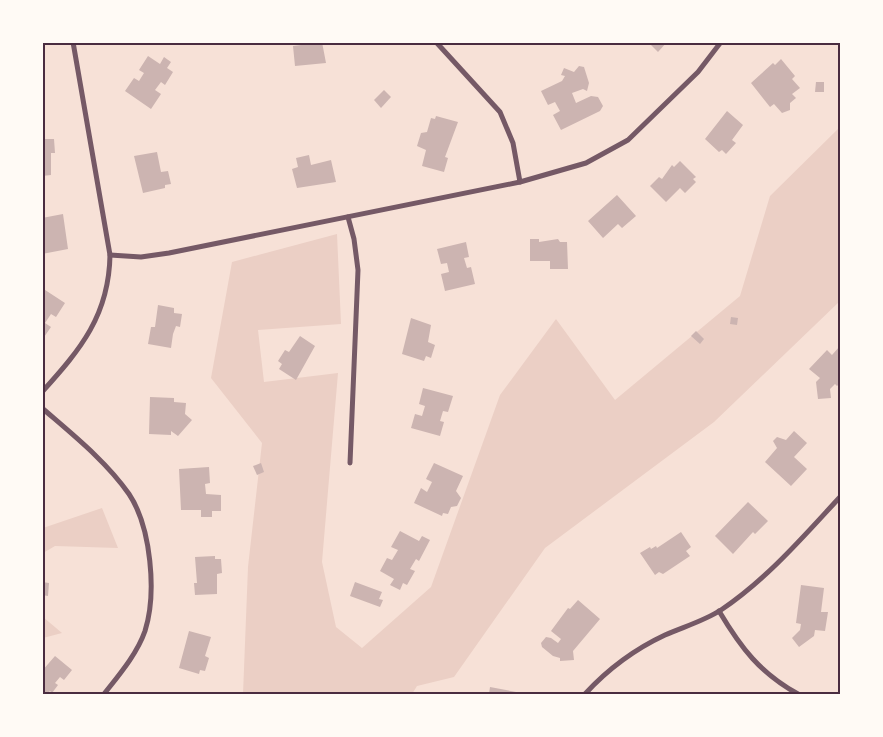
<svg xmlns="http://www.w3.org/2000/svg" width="883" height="737" font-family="'Sofia Sans Condensed',sans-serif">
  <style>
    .green { fill: #ebcfc5 }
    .building { fill: #ccb4b1 }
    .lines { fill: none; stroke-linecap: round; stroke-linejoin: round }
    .minor { stroke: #755966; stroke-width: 5 }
    .neatline { fill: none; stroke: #4a2c40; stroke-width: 2 }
  </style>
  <rect width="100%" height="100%" fill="#f7e1d7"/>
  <g class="green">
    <polygon points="840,127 840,301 714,422 545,548 454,677 417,686 412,694 243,694 248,567 262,443 211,378 232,262 337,234 341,324 258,330 264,382 338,373 322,562 336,627 362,648 431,587 500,395 556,319 615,400 740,296 770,196"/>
    <polygon points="102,508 118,548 55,546 43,553 43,528"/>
    <polygon points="43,617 62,633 43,638"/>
  </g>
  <g class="building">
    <polygon points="301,42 322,42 326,63 295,66 293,46 301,45"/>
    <polygon points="648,42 667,42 658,52"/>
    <polygon points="148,56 160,64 164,57 171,62 167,68 173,72 165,85 161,82 155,90 161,94 151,109 125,91 134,78 139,81 144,73 139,70"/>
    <polygon points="781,59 795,76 792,79 800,88 792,94 796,98 790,103 790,110 782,113 774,104 770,107 751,83 773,63 775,65"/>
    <polygon points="579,66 584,67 589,83 587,91 583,89 572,93 576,103 591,96 598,97 603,106 600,111 561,130 553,115 560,111 555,102 548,105 541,91 562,81 565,76 561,75 564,68 574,72"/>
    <polygon points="816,82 824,82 824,92 815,92"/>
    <polygon points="384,90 391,97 381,108 374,100"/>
    <polygon points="727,111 743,125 732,140 736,143 726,154 722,150 719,152 705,139"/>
    <polygon points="436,116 458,122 445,157 448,158 444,172 422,166 426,150 417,146 421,133 427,132 431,118 435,119"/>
    <polygon points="42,139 54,139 55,153 51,153 51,175 42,176"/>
    <polygon points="157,152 161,172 168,171 171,184 165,185 165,188 143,193 134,156"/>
    <polygon points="309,155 311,165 331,160 336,182 297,188 292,169 298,167 296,158"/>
    <polygon points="680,161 696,177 693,179 696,182 685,193 680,188 666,202 650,186 659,177 662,179 672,165 674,167"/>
    <polygon points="617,195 636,216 622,228 618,224 603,238 588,221"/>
    <polygon points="63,214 68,249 42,254 42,236 45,235 42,218"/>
    <polygon points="530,239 539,239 539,242 558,239 560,242 567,242 568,269 550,269 550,261 530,261"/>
    <polygon points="466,242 469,257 464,258 467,268 471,267 475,284 445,291 441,274 449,272 447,263 441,264 437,249"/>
    <polygon points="42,288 65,303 56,317 51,314 45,323 51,327 42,340"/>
    <polygon points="158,305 174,308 174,313 182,314 180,327 176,326 173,334 171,348 148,344 151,327 155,327"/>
    <polygon points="731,317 738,318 737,325 730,324"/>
    <polygon points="411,318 431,325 428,342 435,345 431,358 426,356 424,361 402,354"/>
    <polygon points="696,331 704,339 700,344 691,336"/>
    <polygon points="300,336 315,346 296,380 279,369 282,364 278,361 285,350 289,352"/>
    <polygon points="840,346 840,383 837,386 835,384 830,389 831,398 818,399 816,382 820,378 809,369 827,350 832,355"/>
    <polygon points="423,388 453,396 448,412 443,411 440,421 444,422 440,436 411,428 415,414 422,416 425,406 419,404"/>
    <polygon points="150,397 174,398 174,402 186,403 185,414 192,420 178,436 171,431 171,435 149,434"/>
    <polygon points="794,431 807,443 794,457 807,469 791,486 765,462 777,448 773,441 777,437 786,440"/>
    <polygon points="261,463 264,472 257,475 253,466"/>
    <polygon points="434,463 463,476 456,491 461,498 457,506 451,507 448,514 443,513 442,516 414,503 421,488 427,492 432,482 426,479"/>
    <polygon points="209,467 210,483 205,484 206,494 221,495 221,511 212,511 212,517 201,517 201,510 181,510 179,469"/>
    <polygon points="748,502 768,521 755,534 753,532 733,554 715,536"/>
    <polygon points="400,531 419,541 422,536 430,540 419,561 416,559 410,569 415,571 407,585 403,583 400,590 390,585 394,579 380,571 387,558 392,560 398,550 391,547"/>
    <polygon points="681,532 691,547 686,551 690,556 663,574 659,572 655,575 640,553 650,547 651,549 656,546 657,548"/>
    <polygon points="215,556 215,559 221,559 222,573 217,574 217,594 195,595 194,583 197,583 195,557"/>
    <polygon points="42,582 49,583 48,596 42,595"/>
    <polygon points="355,582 382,592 379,599 383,600 380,607 350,596"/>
    <polygon points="801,585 824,588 821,612 828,612 825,631 815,630 814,636 799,647 792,638 800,630 801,624 796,623"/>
    <polygon points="578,600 600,619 573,651 574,660 560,661 560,658 553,656 542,647 541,643 546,637 551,638 558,643 561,639 551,631 568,608 570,609"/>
    <polygon points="189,631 211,637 205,656 209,658 205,671 200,670 199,674 179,668"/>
    <polygon points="55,656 72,670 64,680 60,677 55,683 58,685 52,693 50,691 47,694 42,694 42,671"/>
    <polygon points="490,687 516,692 516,694 489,694"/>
  </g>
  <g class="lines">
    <g class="minor">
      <polyline points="436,42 500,112 513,143 520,182"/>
      <polyline points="348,217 354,239 358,270 350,463"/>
      <polyline points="110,255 141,257 169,253 520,182 586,163 628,140 698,72 721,42"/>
      <path d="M 42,392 C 81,349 109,315 110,255 L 73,42"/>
      <path d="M 42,408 C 72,434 106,461 129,494 C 151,527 157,593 145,631 C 137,654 119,675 104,694"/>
      <path d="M 719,611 C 741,648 760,673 798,694"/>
      <path d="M 585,694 C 607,670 635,649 665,635 C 683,627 704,621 721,610 C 767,579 803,537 840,497"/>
    </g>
  </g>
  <rect width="883" height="737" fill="none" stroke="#fffaf5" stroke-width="88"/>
  <rect x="44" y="44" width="795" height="649" class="neatline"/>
</svg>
